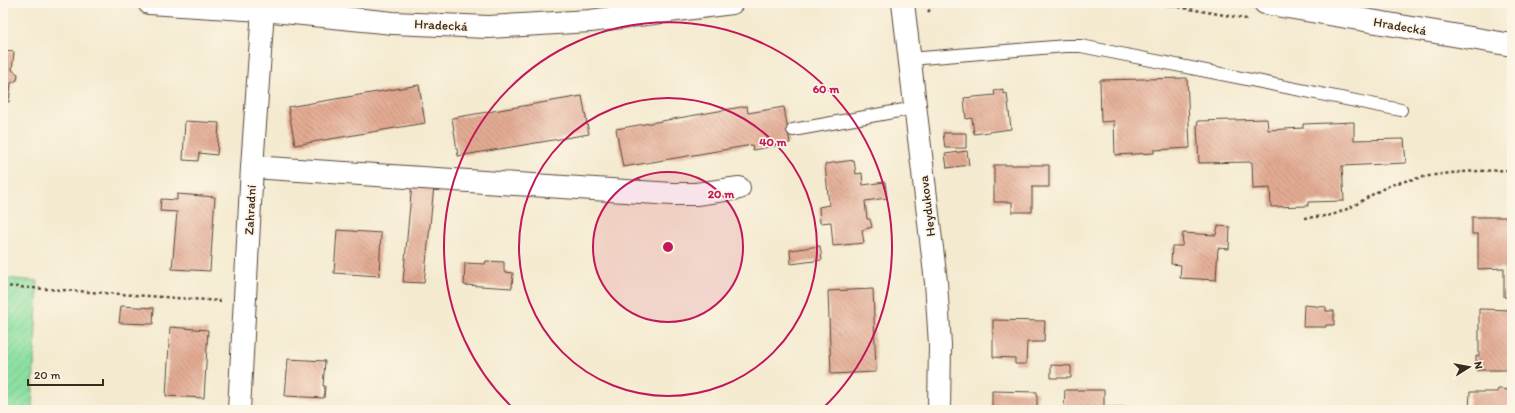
<svg xmlns="http://www.w3.org/2000/svg" width="1515" height="413" font-family="Itim,sans-serif">
  <style>
    .garden { fill: url(#garden-furrows); stroke: #638460 }
    .building { fill: url(#building-back-hatch) }
    .lines { fill: none; stroke-linecap: round; stroke-linejoin: round }
    .service-casing { stroke: #574739; stroke-width: 14 }
    .minor-casing { stroke: #574739; stroke-width: 24 }
    .secondary-casing { stroke: #574739; stroke-width: 24 }
    .path { stroke: #574739; stroke-width: 2.5; stroke-dasharray: 3 3; stroke-linecap: butt }
    .service { stroke: #fff; stroke-width: 12 }
    .minor { stroke: #fff; stroke-width: 22 }
    .secondary { stroke: #fff; stroke-width: 22 }
    .ring { fill: none; stroke: #c2185b; stroke-width: 2 }
    .labels { text-anchor: middle; dominant-baseline: central; stroke-width: 3.5; stroke-linejoin: round; paint-order: stroke }
    .street-label { font-size: 13px; fill: #3b2a1e; stroke: #fcf5e5 }
    .centre { fill: #c2185b; stroke: #fcf5e5; stroke-width: 2 }
    .ring-label { font-size: 12px; text-anchor: middle; font-weight: bold; fill: #c2185b; stroke: #fcf5e5; stroke-width: 3.5; stroke-linejoin: round; paint-order: stroke }
  </style>
  <defs>
    <pattern id="garden-furrows" width="10" height="10" patternUnits="userSpaceOnUse"><rect width="10" height="10" fill="#8bdfa1"/><path d="M-1 1l2-2M0 10L10 0M9 11l2-2" fill="none" stroke="#79c08a"/></pattern>
    <pattern id="building-back-hatch" width="6" height="6" patternUnits="userSpaceOnUse"><rect width="6" height="6" fill="#e3aa93"/><path d="M-1 5l2 2M0 0l6 6M5-1l2 2" fill="none" stroke="#b98b77"/></pattern>
  </defs>
  <rect width="100%" height="100%" fill="#fcf5e5"/>
  <filter id="ink" filterUnits="userSpaceOnUse"><feTurbulence type="fractalNoise" baseFrequency=".025" numOctaves="2"/><feDisplacementMap in="SourceGraphic" scale="8" xChannelSelector="R" yChannelSelector="G"/><feConvolveMatrix kernelMatrix="1 2 1 2 8 2 1 2 1" color-interpolation-filters="sRGB"/></filter>
  <filter id="wash" filterUnits="userSpaceOnUse"><feTurbulence type="fractalNoise" baseFrequency=".012" numOctaves="4" result="noise"/><feDisplacementMap in="SourceGraphic" scale="16" xChannelSelector="R" yChannelSelector="G"/><feGaussianBlur stdDeviation="0.9" result="paint"/><feColorMatrix in="noise" values="0 0 0 0 0 0 0 0 0 0 0 0 0 0 0 0 0 1.4 0 .05"/><feComposite in="paint" operator="in"/></filter>
  <g filter="url(#wash)">
    <rect width="100%" height="100%" fill="#f4ead0"/>
    <polygon class="garden" points="3,278 38,281 32,410 3,410"/>
    <g id="blocks">
      <g class="building">
        <polygon points="3,51 14,52 12,70 18,74 17,80 11,83 9,102 3,101"/>
        <polygon points="1187,78 1190,148 1154,150 1154,153 1115,155 1114,121 1101,122 1100,80"/>
        <polygon points="419,85 425,123 295,145 288,107"/>
        <polygon points="1003,89 1003,94 1007,93 1011,129 974,134 972,118 966,119 964,98 995,95 994,91"/>
        <polygon points="582,96 589,134 458,156 452,118"/>
        <polygon points="747,106 748,113 784,107 790,143 753,150 752,145 623,167 616,129"/>
        <polygon points="1267,119 1268,130 1303,128 1303,124 1354,122 1354,140 1404,139 1406,163 1342,166 1344,201 1308,202 1308,206 1271,207 1270,188 1253,189 1252,162 1199,163 1197,127 1198,121"/>
        <polygon points="185,121 219,123 217,155 199,153 198,161 183,160"/>
        <polygon points="943,133 966,133 966,148 945,148"/>
        <polygon points="967,151 969,165 947,168 945,154"/>
        <polygon points="854,160 856,174 862,173 863,185 885,182 887,198 865,201 867,219 870,219 872,227 862,230 864,243 833,246 831,222 820,223 819,207 829,205 825,164"/>
        <polygon points="994,165 1049,165 1049,187 1032,187 1032,212 1012,212 1012,202 994,202"/>
        <polygon points="412,183 434,186 424,283 403,282"/>
        <polygon points="177,194 215,197 210,271 172,269 177,212 160,211 161,199 177,200"/>
        <polygon points="1472,217 1512,217 1512,297 1504,297 1504,268 1478,269 1478,234 1472,234"/>
        <polygon points="1218,226 1230,227 1229,249 1218,248 1216,280 1180,278 1181,265 1171,264 1172,246 1182,246 1183,233 1216,235"/>
        <polygon points="337,230 381,233 379,276 334,273"/>
        <polygon points="820,246 822,260 791,264 790,250"/>
        <polygon points="486,261 504,262 504,272 513,273 512,288 464,285 465,263 485,264"/>
        <polygon points="873,289 876,372 831,374 828,291"/>
        <polygon points="1304,305 1326,307 1326,311 1334,311 1334,325 1326,325 1326,327 1303,327"/>
        <polygon points="121,306 154,308 153,324 119,323"/>
        <polygon points="1479,309 1512,310 1512,370 1476,370 1476,356 1479,356"/>
        <polygon points="993,320 1045,321 1044,342 1027,342 1026,364 1015,364 1015,358 993,357"/>
        <polygon points="170,327 208,330 204,398 166,396"/>
        <polygon points="288,359 325,361 323,386 325,386 324,398 285,396"/>
        <polygon points="1051,365 1071,366 1071,378 1051,378"/>
        <polygon points="1498,389 1511,390 1512,410 1469,410 1470,392 1497,392"/>
        <polygon points="1065,390 1104,390 1104,407 1127,407 1127,410 1064,410"/>
        <polygon points="992,391 1037,392 1037,410 992,410"/>
      </g>
    </g>
  </g>
  <g filter="url(#ink)">
    <use href="#blocks" fill-opacity="0" stroke="#574739" stroke-width="1"/>
    <g class="lines">
      <g class="service-casing">
        <g id="service">
          <polyline points="910,59 1066,46 1081,46 1401,110"/>
          <polyline points="793,130 915,108"/>
        </g>
      </g>
      <g class="minor-casing">
        <g id="minor">
          <polyline points="903,3 936,282 940,345 939,410"/>
          <polyline points="252,167 672,194 696,194 739,188"/>
          <polyline points="239,410 252,167 263,10"/>
        </g>
      </g>
      <g class="secondary-casing">
        <g id="secondary">
          <polyline points="149,3 263,10 393,23 488,27 590,21 732,3"/>
          <polyline points="1265,3 1512,45"/>
        </g>
      </g>
      <g class="path">
        <polyline points="1155,3 1247,19"/>
        <polyline points="928,12 935,3"/>
        <path d="M 1304,218 C 1316,217 1328,217 1340,212 C 1359,205 1374,191 1394,184 C 1436,172 1469,171 1512,170"/>
        <polyline points="3,286 221,301"/>
      </g>
      <use href="#service" class="service"/>
      <use href="#minor" class="minor"/>
      <use href="#secondary" class="secondary"/>
    </g>
  </g>
  <circle cx="668" cy="247" r="75" fill="#c2185b" fill-opacity=".12"/>
  <g class="ring">
    <circle cx="668" cy="247" r="75"/>
    <circle cx="668" cy="247" r="149"/>
    <path d="M514 409A224 224 0 1 1 822 409"/>
  </g>
  <g class="labels">
    <g class="street-label">
      <text transform="translate(441 25) rotate(3)">Hradecká</text>
      <text transform="translate(1400 26) rotate(10)">Hradecká</text>
      <text transform="translate(927 206) rotate(-97)">Heydukova</text>
      <text transform="translate(250 210) rotate(-87)">Zahradní</text>
    </g>
  </g>
  <circle cx="668" cy="247" r="6" class="centre"/>
  <g class="ring-label">
    <text x="826" y="93">60 m</text>
    <text x="773" y="146">40 m</text>
    <text x="721" y="198">20 m</text>
  </g>
  <rect width="1515" height="413" fill="none" stroke="#fcf5e5" stroke-width="16"/>
  <g transform="translate(1469 367) rotate(79)" stroke="#fcf5e5" stroke-width="3" paint-order="stroke">
  <path d="M0-3L7 15L0 10L-7 15Z" fill="#3b2a1e"/>
  <text y="-6" font-size="11" font-weight="bold" text-anchor="middle" fill="#3b2a1e">N</text>
  </g>
  <path d="M28 379v6h75v-6" fill="none" stroke="#3b2a1e" stroke-width="2"/>
  <text x="34" y="379" font-size="12" fill="#3b2a1e" stroke="#fcf5e5" stroke-width="3" paint-order="stroke">20 m</text>
</svg>
